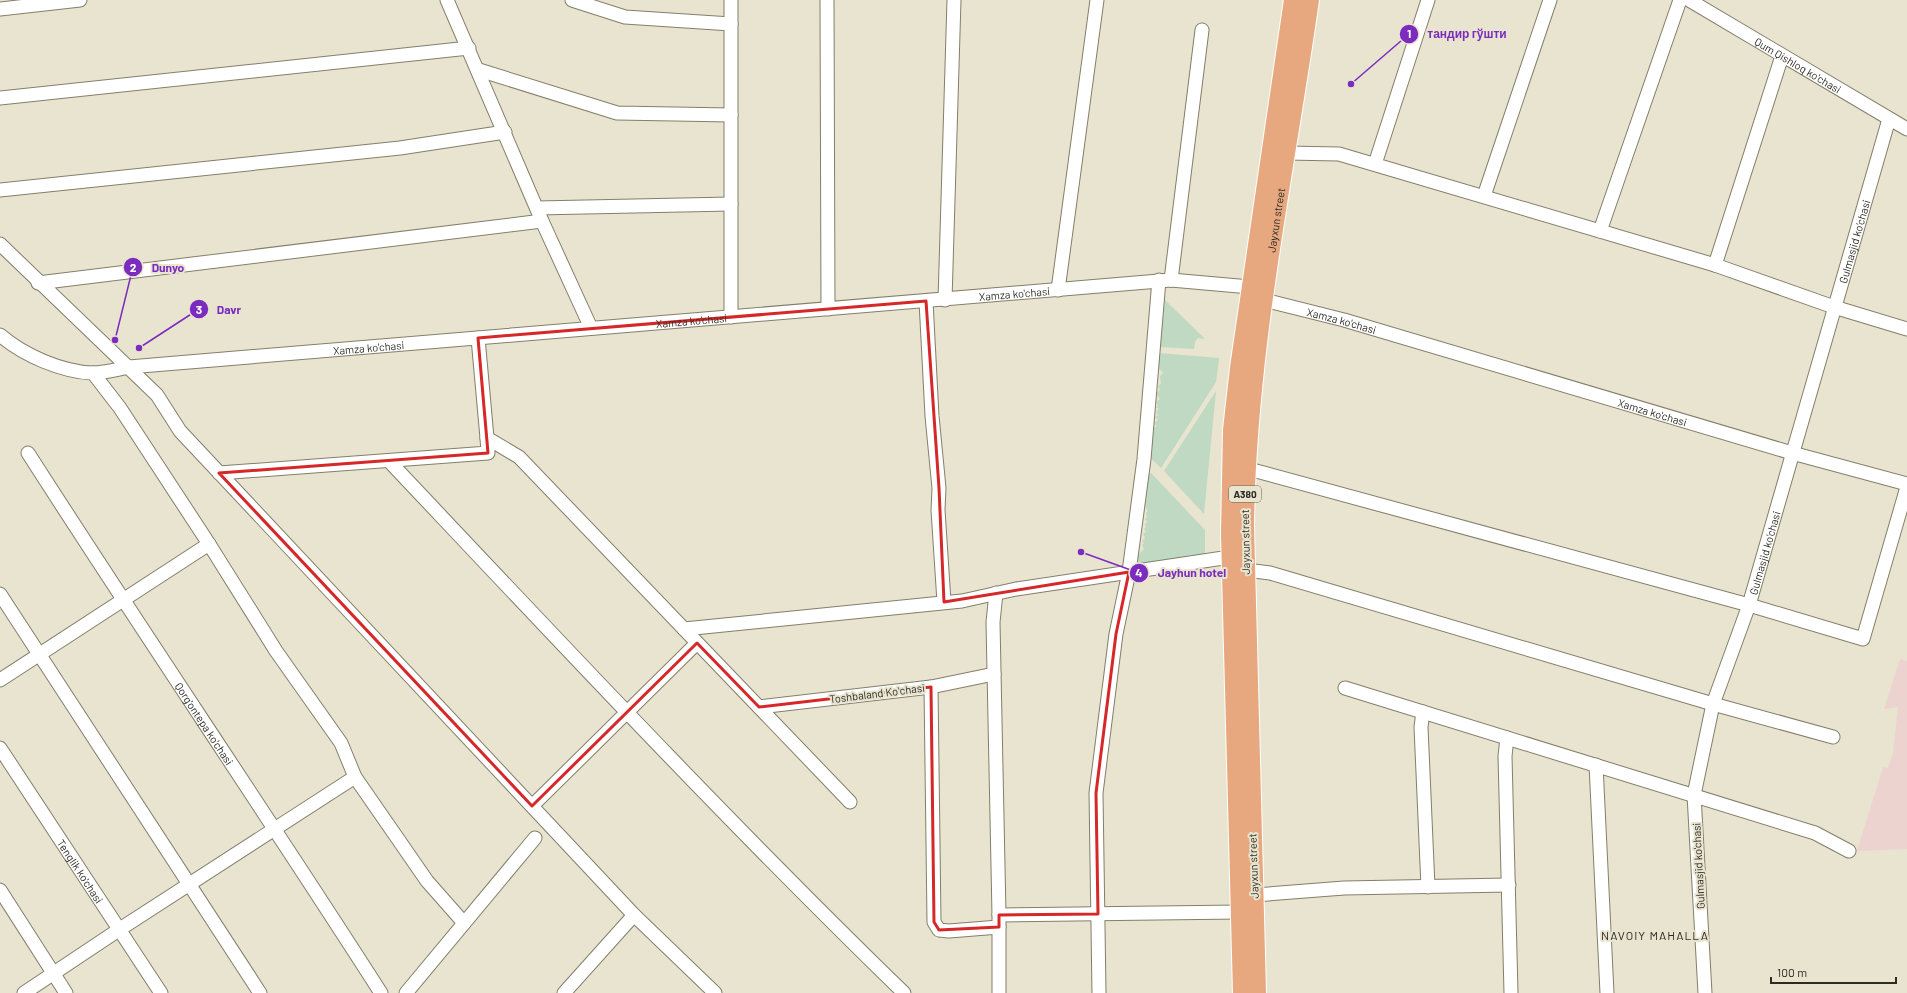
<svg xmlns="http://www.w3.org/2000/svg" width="1907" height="993" font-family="Barlow,sans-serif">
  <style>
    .education { fill: #edd3d0 }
    .green { fill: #bfd9c2 }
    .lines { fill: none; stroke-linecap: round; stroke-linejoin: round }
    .minor-casing { stroke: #827f6b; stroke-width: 15 }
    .highway-casing { stroke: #fff; stroke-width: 20 }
    .minor { stroke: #fff; stroke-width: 13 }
    .highway { stroke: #e7a87f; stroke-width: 18 }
    .marked { fill: none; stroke: #d62828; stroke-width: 3; stroke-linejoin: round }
    .labels { text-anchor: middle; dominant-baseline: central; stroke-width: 4; stroke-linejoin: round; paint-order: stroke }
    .shield { fill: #e8e4cf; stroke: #656357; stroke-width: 1 }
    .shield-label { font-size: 10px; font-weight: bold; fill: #2d2c24 }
    .street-label { font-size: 11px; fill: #2d2c24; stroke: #e8e4cf }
    .neighbourhood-label { font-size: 12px; letter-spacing: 1px; fill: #2d2c24; stroke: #e8e4cf }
    .leader { fill: none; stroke: #7b2cbf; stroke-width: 1.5 }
    .callout-dot { fill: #7b2cbf; stroke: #e8e4cf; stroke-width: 1.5 }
    .mark-label { font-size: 12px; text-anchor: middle; font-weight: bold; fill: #fff }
    .callout-label { font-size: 12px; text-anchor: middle; font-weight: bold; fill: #7b2cbf; stroke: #e8e4cf; stroke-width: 4; stroke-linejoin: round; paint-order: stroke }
  </style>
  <rect width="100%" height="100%" fill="#e8e4cf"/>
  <polygon class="education" points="1900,659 1907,661 1907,849 1857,851 1883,767 1888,768 1893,753 1898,707 1884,709"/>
  <g class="green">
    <polygon points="1165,300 1205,339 1198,338 1195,342 1194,349 1160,347"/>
    <polygon points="1159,353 1219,358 1216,382 1161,468 1148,456 1151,429 1157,426 1154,423 1158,420 1155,417 1158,415 1156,412 1159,409 1156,407 1158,405 1156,402 1160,399 1156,393 1160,390 1158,386 1161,384 1160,376 1163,373 1158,367"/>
    <polygon points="1216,391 1204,514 1164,471"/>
    <polygon points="1151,473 1205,530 1205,556 1142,566 1137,563 1137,556 1144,549 1142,545 1144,543 1142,541 1145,538 1143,534 1146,532 1144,529 1146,527 1145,524 1147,522 1145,519 1147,517 1146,513 1148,511 1142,502 1145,475"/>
  </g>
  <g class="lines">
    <g class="minor-casing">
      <g id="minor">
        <polyline points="447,0 542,221 591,328"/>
        <polyline points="572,0 625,17 731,24"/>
        <polyline points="731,0 731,317"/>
        <polyline points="827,0 828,309"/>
        <path id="s1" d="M 1689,0 L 1907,129"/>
        <polyline points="0,9 80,0"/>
        <polyline points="479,70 617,113 731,115"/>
        <polyline points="0,98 469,48"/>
        <polyline points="1286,153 1339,154 1715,265 1834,307 1907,329"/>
        <polyline points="1375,164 1428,0"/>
        <polyline points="0,190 400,148 505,132"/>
        <polyline points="1484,196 1550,0"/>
        <polyline points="537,208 731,204"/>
        <polyline points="1600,231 1680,0"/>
        <polyline points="0,244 157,395 180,431 634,915 715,993"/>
        <polyline points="1715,265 1782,56"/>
        <polyline points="1171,280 1202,30"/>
        <polyline points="38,283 542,221"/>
        <polyline points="1058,290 1097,0"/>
        <polyline points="945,300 954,0"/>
        <polyline points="926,301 932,416 939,488 938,510 944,602"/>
        <path id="s2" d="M 0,335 C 23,355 62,372 93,373 C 104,373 118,369 129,367 L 1171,280 L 1250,287 L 1264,300 L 1344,320 L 1792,453 L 1907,484"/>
        <polyline points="478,338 487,438 519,457 850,802"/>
        <polyline points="93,373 120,408 209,544 276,651 341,743 355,777 427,881 464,923"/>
        <path id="s3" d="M 28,453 C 144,634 265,812 381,993"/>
        <path d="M 389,461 C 558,640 727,821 904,993"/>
        <polyline points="1245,468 1749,605 1863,639 1907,487"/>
        <polyline points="219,473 488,453 487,438"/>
        <polyline points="1246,570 1270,573 1713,704 1833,737"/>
        <polyline points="996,593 993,622 999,915 999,993"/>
        <polyline points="0,594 260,993"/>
        <polyline points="684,629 962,601 1016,589 1230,557"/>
        <polyline points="0,680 209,544"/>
        <polyline points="931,687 934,922 939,930 949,931 999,927"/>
        <polyline points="1345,688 1815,833 1849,851"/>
        <polyline points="759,707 931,687 994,674"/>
        <polyline points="1423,712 1421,727 1428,887"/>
        <polyline points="1507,738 1505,756 1511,993"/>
        <path id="s4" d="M 0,748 L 161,993"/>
        <polyline points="1596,765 1607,993"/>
        <polyline points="532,806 697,643"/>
        <polyline points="0,890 66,993"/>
        <polyline points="1255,895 1344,888 1509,885"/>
        <polyline points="999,915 1239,912"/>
        <polyline points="24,993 120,929 355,777"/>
        <polyline points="406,993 535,838"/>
        <polyline points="564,993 634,915"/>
        <polyline points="1099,993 1096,793 1116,634 1129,572 1144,459 1159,280"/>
        <path id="s5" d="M 1705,993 L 1694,795 L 1713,704 L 1749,605 L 1889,119"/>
      </g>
    </g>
    <g class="highway-casing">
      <g id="highway">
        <polyline points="1242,993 1230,534 1232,430 1239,368 1293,0"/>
        <path id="s6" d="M 1257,993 L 1245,526 C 1247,349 1285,175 1310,0"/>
      </g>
    </g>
    <use href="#minor" class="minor"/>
    <use href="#highway" class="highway"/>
  </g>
  <path class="marked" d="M 926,301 L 939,488 L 944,602 L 1129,572 L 1116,634 L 1096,793 L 1098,914 L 999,915 L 999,927 L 939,930 L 934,922 L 931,687 L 759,707 L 697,643 L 532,806 L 219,473 L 488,453 L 478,338 Z"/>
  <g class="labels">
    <rect class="shield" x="1229" y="486" width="32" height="16" rx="3"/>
    <g class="shield-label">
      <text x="1245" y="494">A380</text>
    </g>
    <g class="street-label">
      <text stroke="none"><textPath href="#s1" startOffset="127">Qum Qishloq ko'chasi</textPath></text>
      <text stroke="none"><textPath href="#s6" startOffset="775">Jayxun street</textPath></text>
      <text stroke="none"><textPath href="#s5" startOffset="775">Gulmasjid ko'chasi</textPath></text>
      <text stroke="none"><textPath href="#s2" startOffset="1027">Xamza ko'chasi</textPath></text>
      <text stroke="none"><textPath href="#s2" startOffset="703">Xamza ko'chasi</textPath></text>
      <text stroke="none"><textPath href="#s2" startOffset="1363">Xamza ko'chasi</textPath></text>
      <text stroke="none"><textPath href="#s2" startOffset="379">Xamza ko'chasi</textPath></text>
      <text stroke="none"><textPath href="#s2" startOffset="1687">Xamza ko'chasi</textPath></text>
      <text transform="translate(1245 542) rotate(-91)">Jayxun street</text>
      <text stroke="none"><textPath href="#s5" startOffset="451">Gulmasjid ko'chasi</textPath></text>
      <text transform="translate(877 693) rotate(-7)">Toshbaland Koʻchasi</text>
      <text stroke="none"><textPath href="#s3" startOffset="323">Qorg'ontepa ko'chasi</textPath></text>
      <text transform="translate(1253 866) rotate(-92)">Jayxun street</text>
      <text transform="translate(1698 866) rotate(-93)">Gulmasjid ko'chasi</text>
      <text stroke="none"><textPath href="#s4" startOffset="147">Tenglik ko'chasi</textPath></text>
    </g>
    <g class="neighbourhood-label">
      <text x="1655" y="935">NAVOIY MAHALLA</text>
    </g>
  </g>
  <path class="leader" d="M1351 84L1409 34M115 340L133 267M139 348L199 309M1081 552L1139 573"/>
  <g class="callout-dot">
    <circle cx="1351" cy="84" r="4"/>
    <circle cx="115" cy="340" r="4"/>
    <circle cx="139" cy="348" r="4"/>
    <circle cx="1081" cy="552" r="4"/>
    <circle cx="1409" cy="34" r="10"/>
    <circle cx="133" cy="267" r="10"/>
    <circle cx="199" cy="309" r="10"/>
    <circle cx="1139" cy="573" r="10"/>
  </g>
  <g class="mark-label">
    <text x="1409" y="38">1</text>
    <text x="133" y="272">2</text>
    <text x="199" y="314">3</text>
    <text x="1139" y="577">4</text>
  </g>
  <g class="callout-label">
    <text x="1467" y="38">тандир гўшти</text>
    <text x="168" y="272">Dunyo</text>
    <text x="229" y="314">Davr</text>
    <text x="1192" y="577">Jayhun hotel</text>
  </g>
  <path d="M1771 977v6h125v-6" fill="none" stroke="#2d2c24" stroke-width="2"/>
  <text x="1777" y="977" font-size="12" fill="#2d2c24" stroke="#e8e4cf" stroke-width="3" paint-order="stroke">100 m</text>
</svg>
